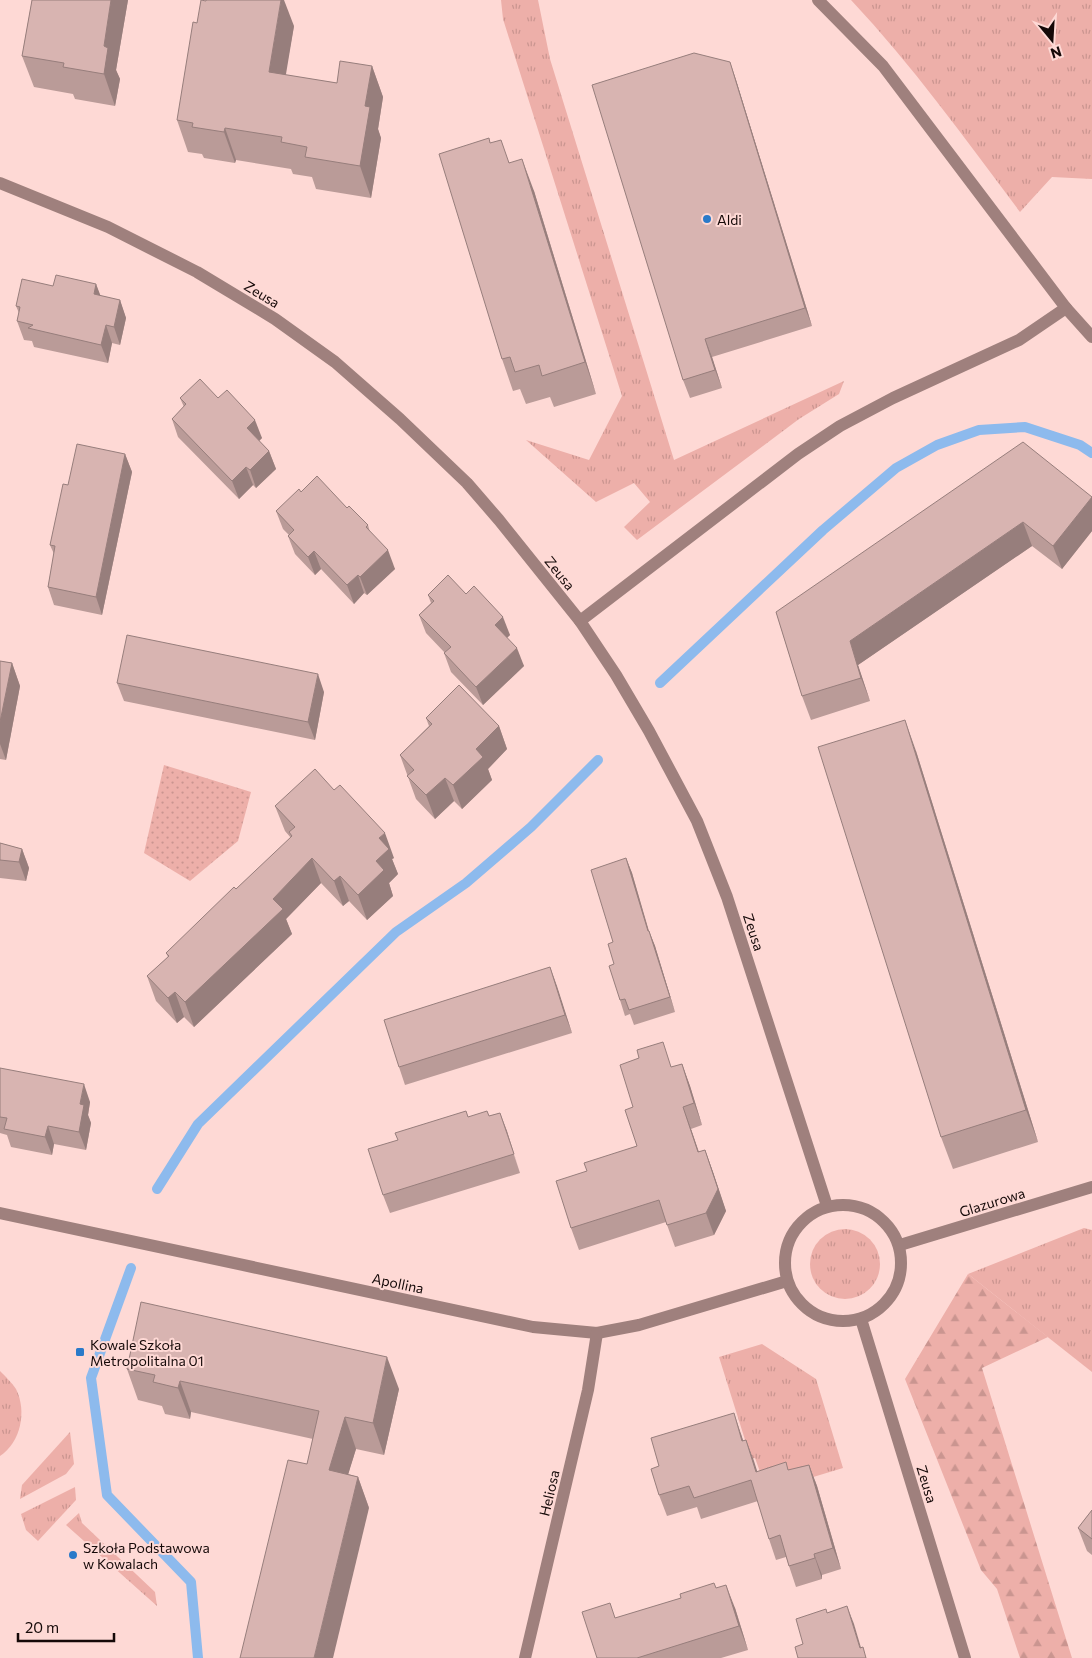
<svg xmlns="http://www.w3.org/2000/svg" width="1092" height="1658" font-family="Commissioner,sans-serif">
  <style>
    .grass { fill: url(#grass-tufts) }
    .forest { fill: url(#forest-firs) }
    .park { fill: url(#park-dots) }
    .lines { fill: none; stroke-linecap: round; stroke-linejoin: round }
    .stream { stroke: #8dbaed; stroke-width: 10 }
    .minor { stroke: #9f807d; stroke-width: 12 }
    .wall { fill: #ba9b98 }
    .shaded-wall { fill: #977e7c }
    .building { fill: #d8b4b1; stroke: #977e7c }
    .poi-dot { fill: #2a7ac9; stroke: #fed9d5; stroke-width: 2 }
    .labels { text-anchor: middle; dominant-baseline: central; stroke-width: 4; stroke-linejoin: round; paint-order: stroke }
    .poi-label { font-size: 14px; fill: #150908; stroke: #fed9d5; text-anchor: start }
    .street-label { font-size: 14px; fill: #150908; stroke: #fed9d5 }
  </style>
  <defs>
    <pattern id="grass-tufts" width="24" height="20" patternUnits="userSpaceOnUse" patternTransform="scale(1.25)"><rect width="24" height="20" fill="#edafa9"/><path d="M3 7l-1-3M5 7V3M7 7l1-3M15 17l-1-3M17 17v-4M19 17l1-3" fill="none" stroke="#ca9590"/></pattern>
    <pattern id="forest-firs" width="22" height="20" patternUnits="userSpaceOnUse" patternTransform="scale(1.25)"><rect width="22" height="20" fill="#edafa9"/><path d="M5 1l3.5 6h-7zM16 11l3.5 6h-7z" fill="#ca9590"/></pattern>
    <pattern id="park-dots" width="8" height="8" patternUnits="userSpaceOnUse" patternTransform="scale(1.25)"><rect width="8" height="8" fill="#edafa9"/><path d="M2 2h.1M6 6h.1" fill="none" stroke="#ca9590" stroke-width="1.8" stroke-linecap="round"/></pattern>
  </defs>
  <rect width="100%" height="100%" fill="#fed9d5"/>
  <g class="grass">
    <polygon points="501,0 538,0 550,59 674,460 844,381 839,394 799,419 637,540 624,527 650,502 634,483 596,502 526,440 589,460 622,396 503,19"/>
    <path d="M 851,0 L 1092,0 L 1092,179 L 1052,177 L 1020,212 C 966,140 913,66 851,0 Z"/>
    <polygon points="1084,1228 1092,1230 1092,1372 968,1274"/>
    <circle cx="845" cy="1264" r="35"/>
    <polygon points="762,1344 816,1379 843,1468 767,1491 755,1458 751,1459 719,1357"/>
    <path d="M 0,1371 C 5,1376 12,1383 16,1389 C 27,1411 21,1442 0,1456 Z"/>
    <polygon points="70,1432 74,1464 66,1474 20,1499 22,1485"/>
    <polygon points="75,1487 76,1500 38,1541 26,1530 21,1514"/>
    <polygon points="79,1513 82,1523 155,1592 157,1606 66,1525"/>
  </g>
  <polygon class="forest" points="968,1274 1048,1337 982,1368 1072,1658 1020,1658 997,1589 981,1570 905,1379"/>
  <polygon class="park" points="164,765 251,792 238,841 190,881 144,853"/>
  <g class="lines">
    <g class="stream">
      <polyline points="660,683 823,530 896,468 937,445 979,430 1025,427 1080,445 1092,453"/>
      <polyline points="157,1189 198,1124 396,932 466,883 531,827 598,760"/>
      <polyline points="131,1268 91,1378 107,1495 191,1582 198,1658"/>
    </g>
    <g class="minor">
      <polyline points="818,0 883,66 1066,308 1092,337"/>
      <polyline points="0,183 108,227 197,272 275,319 335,362 400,419 467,483 499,520 580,621 616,675 649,731 697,821 727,897 827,1206"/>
      <polyline points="580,621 798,454 840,426 893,398 1019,340 1066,308"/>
      <circle cx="843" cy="1263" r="58"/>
      <polyline points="0,1213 533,1327 597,1333 639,1325 787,1281"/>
      <polyline points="900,1245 1092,1187"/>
      <polyline points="861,1319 965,1658"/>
      <polyline points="525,1658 588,1390 597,1333"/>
    </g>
  </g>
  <g class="wall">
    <polygon points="32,0 128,0 116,70 120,79 115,106 75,99 73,94 34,87 22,56"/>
    <polygon points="294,26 285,75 337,83 372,66 383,97 378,129 381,138 371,198 316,189 312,177 293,174 291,169 236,160 235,163 204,158 202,154 188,152 177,120"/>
    <polygon points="730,62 736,80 812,326 712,357 722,388 690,398 683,380"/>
    <polygon points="490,143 510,163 534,191 596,394 554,407 550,397 526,404 520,389 513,391 502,359"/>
    <polygon points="96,284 100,296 120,300 126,318 120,345 112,343 108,363 34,347 32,341 24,340 17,321 19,313 16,306 53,286"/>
    <polygon points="180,398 218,398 262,438 259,441 269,451 276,469 256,488 253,485 239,499 178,437 172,419 184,407"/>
    <polygon points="125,454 132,472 102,615 54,605 48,587 54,554 50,545 68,485"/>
    <polygon points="301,492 347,508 368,525 370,532 395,569 367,595 364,593 354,604 321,569 315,575 295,554 288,536 289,535 283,529 276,511"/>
    <polygon points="1092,497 1092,531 1062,569 1032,546 858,665 870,701 811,720 802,696 776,612"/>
    <polygon points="466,594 510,635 507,638 524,666 483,705 451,672 444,653 445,653 426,633 419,615 431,603 428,595"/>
    <polygon points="0,661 12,663 20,686 6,760 0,759"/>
    <polygon points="117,683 324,692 315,740 124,701"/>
    <polygon points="426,718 499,726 507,749 488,769 492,780 462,809 454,801 435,819 416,799 400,755 429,726"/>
    <polygon points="916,751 1038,1142 953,1169 941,1137"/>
    <polygon points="275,806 394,858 392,859 398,874 389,883 393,896 367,920 349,901 343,906 321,883 286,919 292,934 194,1027 184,1017 177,1023 156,1001 147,976 168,957 166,953 236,889 291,838 285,831"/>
    <polygon points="0,843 22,849 29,868 26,881 0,878"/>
    <polygon points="626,858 632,873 649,931 655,946 675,1012 634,1025 630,1014 625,1016 620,1000 614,964 613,942"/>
    <polygon points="550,967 572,1033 405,1085 399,1067"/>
    <polygon points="682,1064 690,1086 702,1125 691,1129 699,1152 705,1150 713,1172 726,1211 714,1235 675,1247 666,1222 579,1250 571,1228 587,1171 637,1146 633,1107 672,1067"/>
    <polygon points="0,1068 90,1102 88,1115 91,1123 86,1150 54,1144 52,1155 11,1147 7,1135 0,1133"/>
    <polygon points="500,1113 520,1173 390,1213 383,1195 468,1117 489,1116"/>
    <polygon points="127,1369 399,1389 384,1455 356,1449 348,1474 358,1477 369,1508 307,1464 313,1439 191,1412 190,1419 165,1414 162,1406 138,1400"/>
    <polygon points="741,1434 743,1441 746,1440 757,1472 789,1470 809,1465 817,1486 841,1569 822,1575 822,1579 796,1587 786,1557 776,1560 769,1539 758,1501 701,1519 697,1507 667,1516 659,1495"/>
    <polygon points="1092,1510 1092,1555 1087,1551 1078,1528"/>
    <polygon points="716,1588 735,1608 748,1650 721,1658 597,1658 616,1618"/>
  </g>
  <g class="shaded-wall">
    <polygon points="111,0 128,0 116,70 120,79 115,106 104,74 104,46"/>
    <polygon points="281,0 284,0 294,26 281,104 269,72"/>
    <polygon points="730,62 736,80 812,326 805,308"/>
    <polygon points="372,66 383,97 378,129 381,138 371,198 360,166 365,106"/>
    <polygon points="225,128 236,160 235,163 224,132"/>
    <polygon points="522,159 534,191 596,394 585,362"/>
    <polygon points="96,284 103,302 94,294"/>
    <polygon points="120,300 126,318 120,345 114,327"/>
    <polygon points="106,325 112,343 108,363 101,345"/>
    <polygon points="705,339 712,357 722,388 715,370"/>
    <polygon points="255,420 262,438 254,446 247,428"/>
    <polygon points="269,451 276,469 256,488 250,470"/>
    <polygon points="125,454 132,472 102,615 96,597"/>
    <polygon points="246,467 253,485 239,499 232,481"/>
    <polygon points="1092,497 1092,531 1062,569 1053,546"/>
    <polygon points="1023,522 1032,546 858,665 870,701 861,678 850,641"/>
    <polygon points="388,550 395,569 367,595 360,577"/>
    <polygon points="314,551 321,569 315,575 308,557"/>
    <polygon points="358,575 364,593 354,604 347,585"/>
    <polygon points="503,617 510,635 501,643 495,625"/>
    <polygon points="517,648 524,666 483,705 476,687"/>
    <polygon points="12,663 20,686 6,760 0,744 0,722"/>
    <polygon points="318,674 324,692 315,740 308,722"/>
    <polygon points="905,720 916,751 1038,1142 1026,1110"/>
    <polygon points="499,726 507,749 488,769 492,780 462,809 453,785 476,749"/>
    <polygon points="445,778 454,801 435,819 426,795"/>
    <polygon points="385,833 394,858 392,859 398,874 389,883 393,896 367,920 358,895 376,861 379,838"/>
    <polygon points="22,849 29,868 26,881 19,862"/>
    <polygon points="312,858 321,883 286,919 292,934 194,1027 185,1002 273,899"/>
    <polygon points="626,858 632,873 653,946 648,931"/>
    <polygon points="340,876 349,901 343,906 334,881"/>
    <polygon points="649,931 655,946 675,1012 670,997"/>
    <polygon points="550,967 557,986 572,1033 565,1015"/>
    <polygon points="175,992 184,1017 177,1023 168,998"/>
    <polygon points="682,1064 690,1086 702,1125 694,1103"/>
    <polygon points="84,1084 90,1102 88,1115 91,1123 86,1150 79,1132 80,1104"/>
    <polygon points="683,1107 691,1129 706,1174 698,1152"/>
    <polygon points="500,1113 507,1131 520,1173 514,1154"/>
    <polygon points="48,1126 54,1144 52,1155 45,1137"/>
    <polygon points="705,1150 713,1172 726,1211 714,1235 706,1213"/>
    <polygon points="387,1357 399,1389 384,1455 373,1423"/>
    <polygon points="180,1381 191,1412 190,1419 178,1388"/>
    <polygon points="734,1413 741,1434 750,1462 742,1441"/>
    <polygon points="345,1417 356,1449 340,1501 329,1470"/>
    <polygon points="746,1440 754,1461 764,1493 756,1472"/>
    <polygon points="809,1465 817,1486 841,1569 833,1548"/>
    <polygon points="358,1477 369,1508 333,1658 314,1658"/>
    <polygon points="814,1554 822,1575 822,1579 815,1558"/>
    <polygon points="726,1585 735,1608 748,1650 739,1626"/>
    <polygon points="847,1606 854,1624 864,1658 860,1648"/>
  </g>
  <g class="building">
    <polygon points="32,0 111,0 104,46 108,48 104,74 63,67 64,63 22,56"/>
    <polygon points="201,0 206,1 206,0 281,0 269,72 337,83 340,61 372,66 365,106 370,107 360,166 305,157 307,147 281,142 282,137 225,128 224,132 192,127 193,123 177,120 193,22 197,23"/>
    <polygon points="694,53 730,62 805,308 705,339 715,370 683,380 592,85"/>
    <polygon points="489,138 490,143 501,140 509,163 522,159 585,362 542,376 539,365 515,372 510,357 502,359 439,154"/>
    <polygon points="56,275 96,284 94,294 120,300 114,327 106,325 101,345 28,328 33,325 17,321 20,307 16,306 22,279 53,286"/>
    <polygon points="200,379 218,398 227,390 255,420 247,428 269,451 250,470 246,467 232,481 172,419 186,404 180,398"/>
    <polygon points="1023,442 1092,497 1053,546 1023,522 850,641 861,678 802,696 776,612"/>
    <polygon points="77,444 125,454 96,597 48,587 55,546 50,545 63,484 68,485"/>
    <polygon points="317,476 347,508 349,506 368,525 366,527 388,550 360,577 358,575 347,585 314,551 308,557 288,536 294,530 276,511 299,489 301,492"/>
    <polygon points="448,575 466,594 474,586 503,617 495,625 517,648 476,687 444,653 451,647 419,615 434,601 428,595"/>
    <polygon points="127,635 318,674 308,722 117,683"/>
    <polygon points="0,661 12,663 0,722"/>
    <polygon points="459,685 499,726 476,749 483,757 453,785 445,778 426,795 407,776 414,770 400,755 432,724 426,718"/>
    <polygon points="905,720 1026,1110 941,1137 818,747"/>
    <polygon points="315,769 334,790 340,785 385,833 379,838 389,849 376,861 384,870 358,895 340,876 334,881 312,858 273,899 283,909 185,1002 175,992 168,998 147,976 169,956 166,953 234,887 236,889 292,836 289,832 295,827 275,806"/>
    <polygon points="0,843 22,849 19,862 0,860"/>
    <polygon points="626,858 648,931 649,931 670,997 629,1010 625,999 620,1000 609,966 614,964 608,944 613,942 591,870"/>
    <polygon points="550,967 565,1015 399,1067 384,1020"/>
    <polygon points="663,1042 671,1067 682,1064 694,1103 683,1107 698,1152 705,1150 718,1189 706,1213 667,1225 659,1200 571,1228 556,1181 587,1171 584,1163 637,1146 625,1110 633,1107 620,1065 639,1058 637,1050"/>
    <polygon points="0,1068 84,1084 80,1104 84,1105 79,1132 48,1126 45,1137 4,1129 7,1118 0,1117"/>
    <polygon points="466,1111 468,1117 487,1111 489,1116 500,1113 514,1154 383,1195 368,1149 398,1140 395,1133"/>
    <polygon points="141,1302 387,1357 373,1423 345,1417 329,1470 358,1477 314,1658 240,1658 288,1460 307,1464 319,1411 180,1381 178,1388 153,1382 155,1375 127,1369"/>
    <polygon points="734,1413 742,1441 746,1440 756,1472 786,1462 788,1470 809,1465 833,1548 814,1554 815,1558 789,1566 780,1535 769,1539 751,1480 694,1498 689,1486 659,1495 651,1469 659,1466 651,1438"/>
    <polygon points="1092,1510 1092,1539 1078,1528"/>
    <polygon points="714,1583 716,1588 726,1585 739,1626 637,1658 597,1658 582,1612 610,1603 615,1618 681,1598 680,1594"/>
    <polygon points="847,1606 860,1648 863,1647 866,1658 798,1658 795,1647 803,1644 796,1619 826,1609 827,1613"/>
  </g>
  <g class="poi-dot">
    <circle cx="707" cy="219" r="5"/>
    <rect x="75" y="1347" width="10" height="10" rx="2.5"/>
    <circle cx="73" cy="1555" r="5"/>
  </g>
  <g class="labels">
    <g class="poi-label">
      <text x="717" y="219">Aldi</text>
      <text x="90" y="1344">Kowale Szkoła<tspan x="90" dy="16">Metropolitalna 01</tspan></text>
      <text x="83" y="1547">Szkoła Podstawowa<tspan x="83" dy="16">w Kowalach</tspan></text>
    </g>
    <g class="street-label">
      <text transform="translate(262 294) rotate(31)">Zeusa</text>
      <text transform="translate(560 573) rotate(51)">Zeusa</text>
      <text transform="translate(754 932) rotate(72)">Zeusa</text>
      <text transform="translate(992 1202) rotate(-17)">Glazurowa</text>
      <text transform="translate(398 1283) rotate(12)">Apollina</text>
      <text transform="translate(927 1484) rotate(73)">Zeusa</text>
      <text transform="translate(549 1493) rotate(-77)">Heliosa</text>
    </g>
  </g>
  <g transform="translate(1052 40) rotate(162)" stroke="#fed9d5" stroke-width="4" paint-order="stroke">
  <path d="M0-4L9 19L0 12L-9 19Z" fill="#150908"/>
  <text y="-8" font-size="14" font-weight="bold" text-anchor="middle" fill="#150908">N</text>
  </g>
  <path d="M18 1633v8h96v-8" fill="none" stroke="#150908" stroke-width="2.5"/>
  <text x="25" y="1633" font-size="15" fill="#150908" stroke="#fed9d5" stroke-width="4" paint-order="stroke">20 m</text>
</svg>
